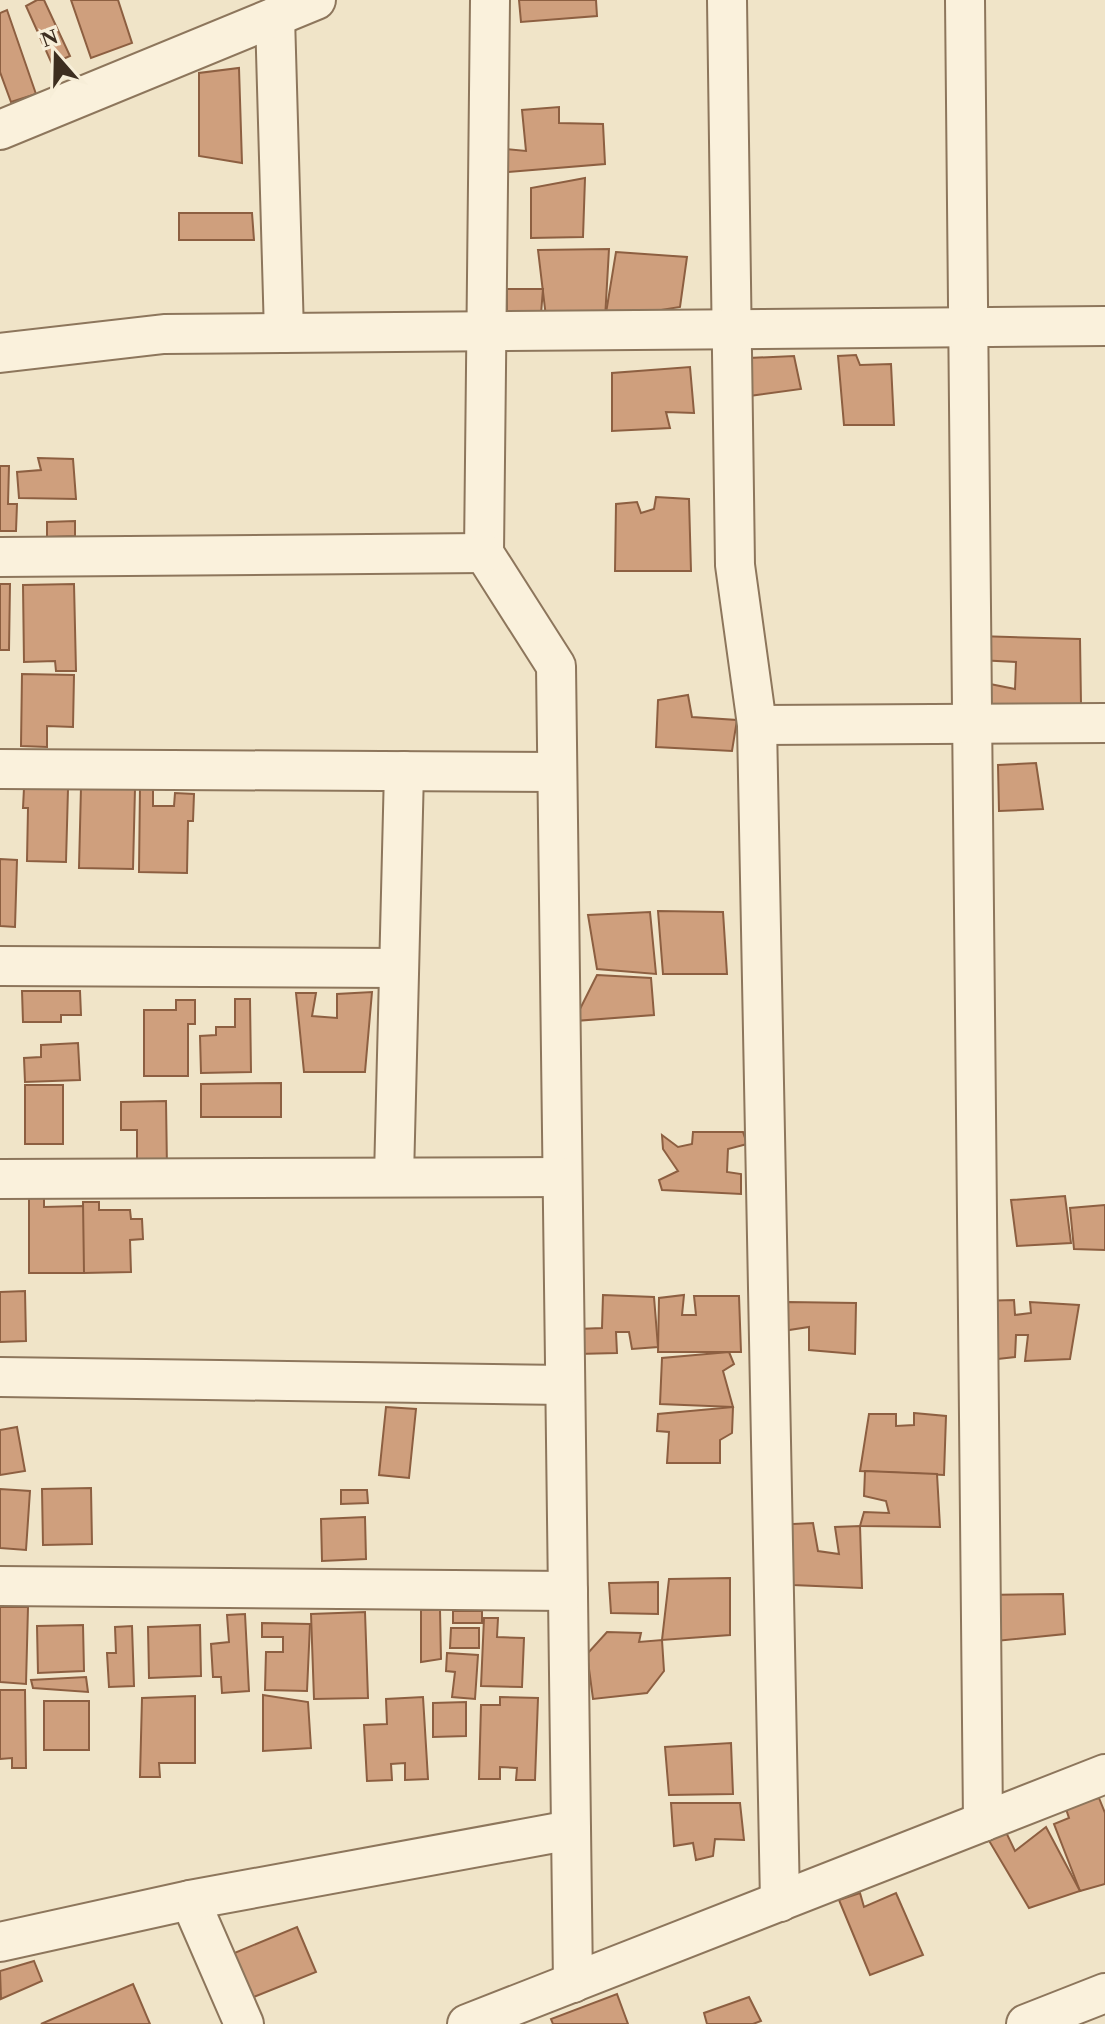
<svg xmlns="http://www.w3.org/2000/svg" width="1105" height="2024" font-family="Georgia,serif">
  <style>
    .building { fill: #cf9f7d; stroke: #8d5f41; stroke-width: 2 }
    .lines { fill: none; stroke-linecap: round; stroke-linejoin: round }
    .street-casing { stroke: #8d765c; stroke-width: 42 }
    .street { stroke: #faf1dc; stroke-width: 38 }
  </style>
  <rect width="100%" height="100%" fill="#f0e4c8"/>
  <g class="building">
    <polygon points="37,0 44,0 70,56 52,64 26,6"/>
    <polygon points="71,0 118,0 132,43 91,58"/>
    <polygon points="519,0 596,0 597,16 521,22"/>
    <polygon points="7,10 36,94 11,102 0,72 0,13"/>
    <polygon points="239,68 242,163 199,156 199,73"/>
    <polygon points="559,107 559,123 603,124 605,164 508,172 506,149 526,151 522,110"/>
    <polygon points="585,178 583,237 531,238 531,188"/>
    <polygon points="179,213 252,213 254,240 179,240"/>
    <polygon points="609,249 605,319 546,317 538,250"/>
    <polygon points="616,252 687,257 680,307 605,319"/>
    <polygon points="507,289 543,289 541,314 507,320"/>
    <polygon points="856,355 860,365 891,364 894,425 844,425 838,356"/>
    <polygon points="794,356 801,389 749,396 749,358"/>
    <polygon points="690,367 694,413 666,412 670,428 612,431 612,373"/>
    <polygon points="38,458 73,459 76,499 19,498 17,472 41,470"/>
    <polygon points="0,466 9,466 8,504 17,504 16,531 0,531"/>
    <polygon points="656,497 689,499 691,571 615,571 616,504 637,502 641,513 654,509"/>
    <polygon points="75,521 75,536 47,537 47,522"/>
    <polygon points="0,584 10,584 9,650 0,650"/>
    <polygon points="74,584 76,671 56,671 55,661 24,662 23,585"/>
    <polygon points="977,636 1080,639 1081,704 980,707 980,682 1015,689 1016,662 978,660"/>
    <polygon points="22,674 74,675 73,727 47,726 47,747 21,746"/>
    <polygon points="688,695 692,717 737,720 732,751 656,747 658,700"/>
    <polygon points="1036,763 1043,809 999,811 998,765"/>
    <polygon points="81,787 135,788 133,869 79,868"/>
    <polygon points="140,787 153,787 153,806 174,806 175,793 194,794 193,821 188,821 187,873 139,872"/>
    <polygon points="24,788 68,789 66,862 27,861 28,808 23,808"/>
    <polygon points="0,859 17,860 15,927 0,926"/>
    <polygon points="658,911 723,912 727,974 663,974"/>
    <polygon points="650,912 656,974 597,969 588,915"/>
    <polygon points="597,975 651,978 654,1015 574,1021"/>
    <polygon points="22,991 80,991 81,1015 61,1015 61,1022 23,1022"/>
    <polygon points="372,992 365,1072 304,1072 296,993 316,993 312,1016 337,1018 337,994"/>
    <polygon points="235,999 250,999 251,1072 201,1073 200,1036 216,1035 216,1027 235,1027"/>
    <polygon points="176,1000 195,1000 195,1024 188,1024 188,1076 144,1076 144,1010 176,1010"/>
    <polygon points="78,1043 80,1080 25,1082 24,1058 41,1057 41,1045"/>
    <polygon points="281,1083 281,1117 201,1117 201,1084"/>
    <rect x="25" y="1085" width="38" height="59"/>
    <polygon points="166,1101 167,1169 137,1169 137,1130 121,1130 121,1102"/>
    <polygon points="693,1132 743,1132 747,1144 728,1149 727,1172 741,1174 741,1194 662,1190 659,1180 678,1171 663,1149 662,1135 678,1147 692,1144"/>
    <polygon points="1065,1196 1071,1243 1017,1246 1011,1200"/>
    <polygon points="29,1198 44,1198 44,1207 84,1206 84,1273 29,1273"/>
    <polygon points="83,1202 99,1202 99,1210 130,1210 131,1219 142,1219 143,1239 130,1240 131,1272 84,1273"/>
    <polygon points="1105,1205 1105,1250 1074,1249 1070,1208"/>
    <polygon points="25,1291 26,1341 0,1342 0,1292"/>
    <polygon points="603,1295 654,1297 658,1347 632,1349 629,1332 616,1332 617,1353 577,1354 578,1329 602,1328"/>
    <polygon points="684,1295 682,1315 696,1315 694,1296 739,1296 741,1352 658,1352 659,1298"/>
    <polygon points="1014,1300 1015,1315 1031,1313 1030,1302 1079,1305 1070,1359 1025,1361 1028,1335 1016,1335 1015,1357 989,1360 978,1301"/>
    <polygon points="788,1302 856,1303 855,1354 809,1350 809,1327 776,1332 776,1312"/>
    <polygon points="729,1352 734,1364 723,1371 733,1407 660,1404 662,1358"/>
    <polygon points="386,1407 416,1409 409,1478 379,1475"/>
    <polygon points="733,1407 732,1433 720,1440 720,1463 667,1463 669,1432 657,1431 658,1414"/>
    <polygon points="914,1413 946,1416 944,1475 860,1471 869,1414 896,1414 896,1426 914,1425"/>
    <polygon points="17,1427 25,1471 0,1475 0,1430"/>
    <polygon points="865,1471 937,1474 940,1527 860,1526 864,1512 889,1513 886,1501 864,1496"/>
    <polygon points="91,1488 92,1544 43,1545 42,1489"/>
    <polygon points="0,1489 30,1491 26,1550 0,1548"/>
    <polygon points="341,1490 367,1490 368,1503 341,1504"/>
    <polygon points="365,1517 366,1559 322,1561 321,1519"/>
    <polygon points="813,1523 818,1551 839,1554 835,1527 860,1526 862,1588 793,1585 793,1544 778,1545 773,1525"/>
    <polygon points="730,1578 730,1635 662,1640 669,1579"/>
    <polygon points="658,1582 658,1614 611,1613 609,1583"/>
    <polygon points="1063,1594 1065,1634 986,1642 981,1595"/>
    <polygon points="0,1607 28,1607 26,1684 0,1682"/>
    <polygon points="421,1610 440,1610 441,1659 421,1662"/>
    <rect x="453" y="1611" width="29" height="12"/>
    <polygon points="365,1612 368,1698 314,1699 311,1614"/>
    <polygon points="245,1614 249,1691 222,1693 221,1677 213,1677 211,1644 229,1642 227,1615"/>
    <polygon points="484,1618 498,1618 497,1637 524,1638 522,1687 481,1686"/>
    <polygon points="262,1623 310,1624 307,1691 265,1690 266,1652 283,1652 283,1637 262,1637"/>
    <polygon points="83,1625 84,1671 38,1673 37,1626"/>
    <polygon points="200,1625 201,1676 149,1678 148,1627"/>
    <polygon points="132,1626 134,1686 109,1687 107,1653 116,1653 115,1627"/>
    <polygon points="451,1628 479,1628 479,1648 450,1648"/>
    <polygon points="607,1632 641,1633 639,1642 662,1640 664,1671 647,1693 593,1699 587,1654"/>
    <polygon points="447,1653 478,1655 475,1699 452,1697 455,1672 446,1671"/>
    <polygon points="86,1677 88,1692 33,1688 31,1680"/>
    <polygon points="0,1690 25,1690 26,1768 12,1768 12,1758 0,1759"/>
    <polygon points="263,1695 308,1702 311,1748 263,1751"/>
    <polygon points="195,1696 195,1763 159,1763 160,1777 140,1777 142,1698"/>
    <polygon points="423,1697 428,1779 405,1780 405,1763 391,1764 392,1780 367,1781 364,1725 387,1724 386,1699"/>
    <polygon points="500,1697 538,1698 535,1780 516,1780 517,1768 500,1767 500,1779 479,1779 481,1705 500,1705"/>
    <rect x="44" y="1701" width="45" height="49"/>
    <polygon points="466,1702 466,1736 433,1737 433,1703"/>
    <polygon points="731,1743 733,1794 669,1795 665,1747"/>
    <polygon points="1099,1798 1105,1813 1105,1884 1080,1891 1054,1824 1069,1818 1065,1806"/>
    <polygon points="671,1803 740,1803 744,1840 715,1839 713,1856 696,1860 693,1843 674,1846"/>
    <polygon points="1046,1827 1080,1891 1029,1908 988,1839 1005,1830 1015,1851"/>
    <polygon points="860,1893 864,1907 896,1893 923,1955 870,1975 839,1900"/>
    <polygon points="297,1927 316,1972 251,1998 232,1954"/>
    <polygon points="34,1961 42,1981 1,1999 0,1971"/>
    <polygon points="133,1984 150,2024 41,2024"/>
    <polygon points="617,1994 628,2024 553,2024 551,2019"/>
    <polygon points="749,1997 761,2021 753,2024 707,2024 704,2013"/>
  </g>
  <g class="lines">
    <g class="street-casing">
      <g id="street">
        <polyline points="490,0 484,553 556,666 573,1983"/>
        <polyline points="727,0 735,565 757,725 780,1902"/>
        <polyline points="965,0 983,1822"/>
        <polyline points="275,17 284,333"/>
        <polyline points="0,130 316,0"/>
        <polyline points="0,353 164,334 1105,326"/>
        <polyline points="0,557 484,553"/>
        <polyline points="757,725 1105,723"/>
        <polyline points="0,769 557,772"/>
        <polyline points="0,966 399,968"/>
        <polyline points="394,1177 404,771"/>
        <polyline points="0,1179 562,1177"/>
        <polyline points="0,1377 565,1385"/>
        <polyline points="0,1586 568,1591"/>
        <polyline points="190,1900 244,2024"/>
        <polyline points="0,1942 190,1900 571,1830"/>
        <polyline points="467,2024 1105,1774"/>
        <polyline points="1026,2024 1105,1993"/>
      </g>
    </g>
    <use href="#street" class="street"/>
  </g>
  <g transform="translate(56 56) rotate(340)" stroke="#f7eed8" stroke-width="6" paint-order="stroke">
  <path d="M0-6L14 30L0 20L-14 30Z" fill="#3d2e20"/>
  <text y="-12" font-size="22" font-weight="bold" text-anchor="middle" fill="#3d2e20">N</text>
  </g>
</svg>
